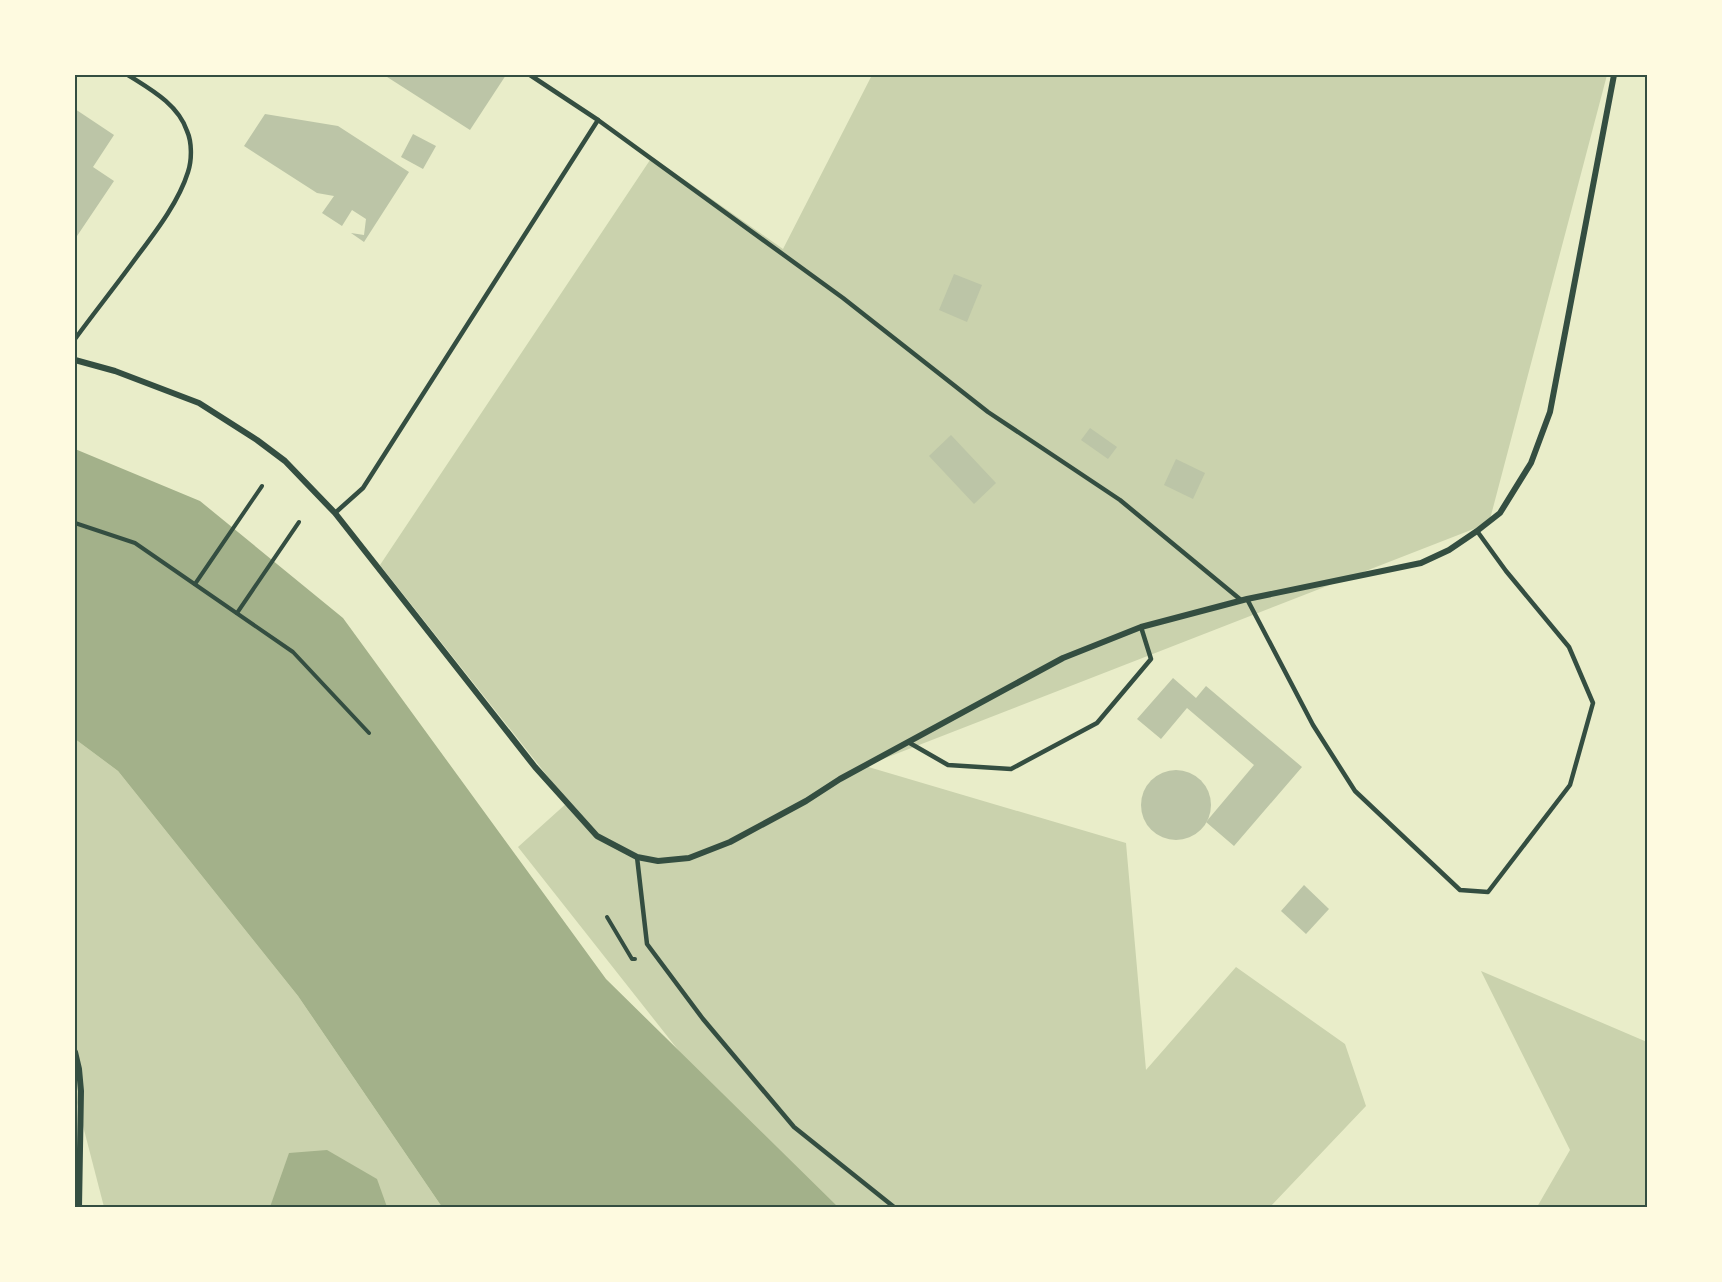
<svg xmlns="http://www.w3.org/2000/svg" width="1722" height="1282" font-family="'Open Sans',sans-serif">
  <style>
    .green { fill: #cad2ad }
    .water { fill: #a3b18a }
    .building { fill: #bcc5a7 }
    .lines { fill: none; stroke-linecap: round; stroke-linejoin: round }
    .path { stroke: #344e41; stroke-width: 4 }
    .service { stroke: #344e41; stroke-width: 4.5 }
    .minor { stroke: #344e41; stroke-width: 6 }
    .neatline { fill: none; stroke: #344e41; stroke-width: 2 }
  </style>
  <rect width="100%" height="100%" fill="#e9edc9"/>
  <g class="green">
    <polygon points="872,75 1607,75 1489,523 865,766 1126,843 1146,1070 1236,967 1345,1044 1366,1106 1270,1207 802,1207 518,847 568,802 380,565 652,157 783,249"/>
    <polygon points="75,739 118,771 298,996 442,1207 104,1207 75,1095"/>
    <polygon points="1481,971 1647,1042 1647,1207 1537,1207 1570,1150"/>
  </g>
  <g class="water">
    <polygon points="75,449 200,501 343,618 606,979 838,1207 442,1207 298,996 118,771 75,739"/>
    <polygon points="327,1150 377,1179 387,1207 270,1207 289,1153"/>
  </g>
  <g class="building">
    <polygon points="384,75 506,75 470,130"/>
    <polygon points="75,109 114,135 93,167 114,181 75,239"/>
    <polygon points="265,114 338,126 409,172 364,242 351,233 364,235 366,219 352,210 342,226 322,213 334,196 317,193 244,146"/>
    <polygon points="413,134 436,146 423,169 401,157"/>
    <polygon points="954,274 982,285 967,322 939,310"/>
    <polygon points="1090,428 1117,447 1108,459 1081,440"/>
    <polygon points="951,435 996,483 974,504 929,456"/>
    <polygon points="1176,459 1205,473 1193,499 1164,485"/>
    <polygon points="1173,678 1196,698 1206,686 1302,767 1234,846 1206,822 1254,765 1187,708 1161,739 1137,719"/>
    <circle cx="1176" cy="805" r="35"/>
    <polygon points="1304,885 1329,909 1306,934 1281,911"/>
  </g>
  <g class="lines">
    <g class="path">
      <polyline points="75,523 135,543 293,652 369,733"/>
      <polyline points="195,584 262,486"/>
      <polyline points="237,613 299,522"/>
      <polyline points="607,917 632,959 635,959"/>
    </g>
    <g class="service">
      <polyline points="530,75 598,120"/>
      <path d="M 75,339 C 94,313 114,288 133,262 C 153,235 178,204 188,172 C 192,160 192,142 187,131 C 178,104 150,89 128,75"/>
      <polyline points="335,513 363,488 598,120 843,298 988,412 1120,500 1241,600"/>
      <polyline points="1247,599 1313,725 1355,791 1460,890 1488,892 1570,785 1593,703 1569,647 1506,571 1477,531"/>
      <polyline points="908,742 948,765 1011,769 1097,723 1151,659 1141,627"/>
      <polyline points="637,857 647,944 703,1019 794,1127 894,1207"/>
    </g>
    <g class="minor">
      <polyline points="75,360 115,371 199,403 257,440 285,461 335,513 535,767 597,836 637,857 658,861 689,858 730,842 806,801 840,779 1063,658 1141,627 1247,599 1421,563 1449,550 1477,531 1500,513 1531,463 1550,412 1614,75"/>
      <polyline points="75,1052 79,1069 81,1091 79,1207"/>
    </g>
  </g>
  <rect width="1722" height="1282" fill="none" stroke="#fefae0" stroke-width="153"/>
  <rect x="76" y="76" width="1570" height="1130" class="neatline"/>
</svg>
